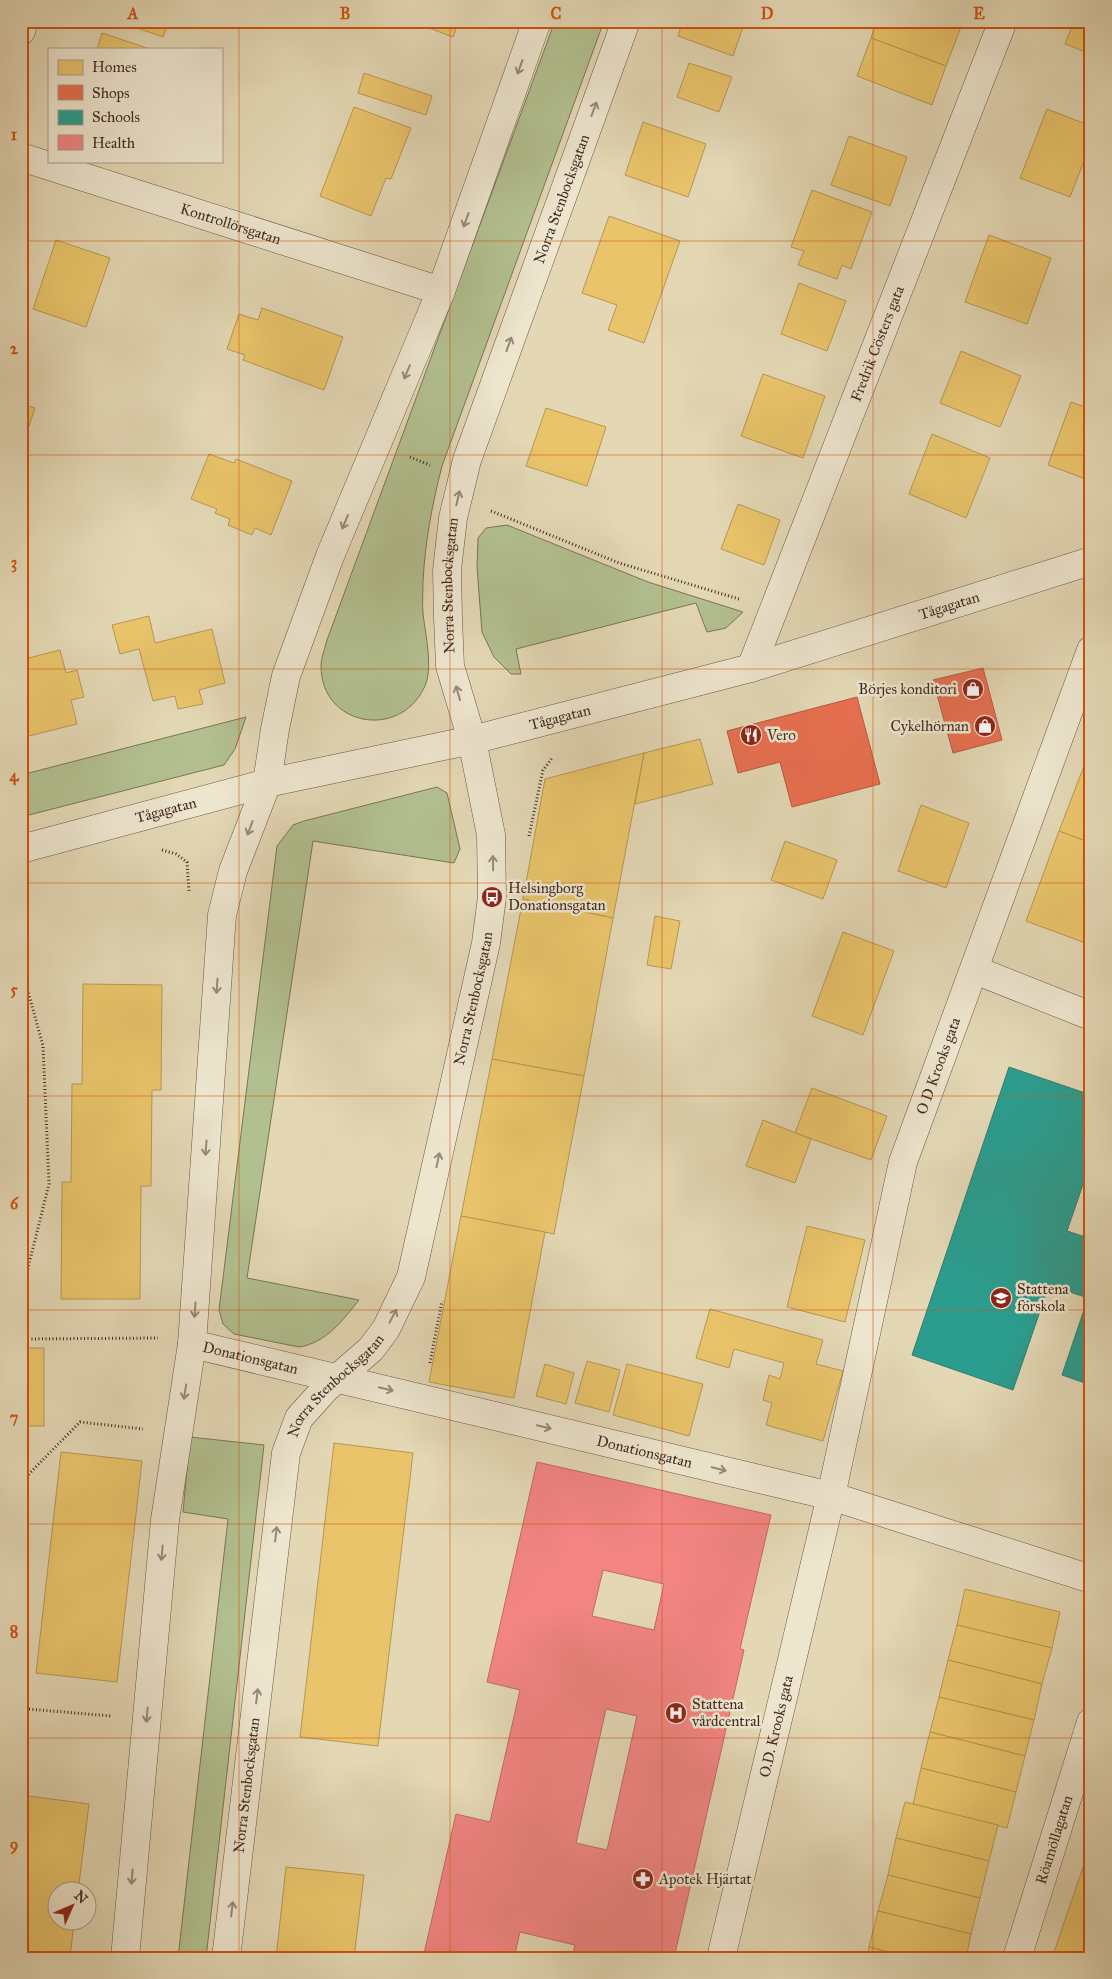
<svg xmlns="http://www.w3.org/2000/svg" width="1112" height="1979" font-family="'IM FELL Great Primer',serif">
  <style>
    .green { fill: #b2bf8f; stroke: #7a7558 }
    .homes { fill: #e9c46a; stroke: #b79654 }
    .shops { fill: #e76f51; stroke: #b65b43 }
    .schools { fill: #2a9d8f; stroke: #327b6e }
    .health { fill: #f28482; stroke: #be6965; fill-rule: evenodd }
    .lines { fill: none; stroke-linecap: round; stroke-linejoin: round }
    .minor-casing { stroke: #6b5646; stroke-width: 29 }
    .path { stroke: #432b21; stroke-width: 3; stroke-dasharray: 1 2.5; stroke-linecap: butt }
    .minor { stroke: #ede5ce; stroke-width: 28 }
    .oneway { stroke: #988878 }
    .grid { fill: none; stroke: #cf520f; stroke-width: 1; stroke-opacity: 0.55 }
    .labels { text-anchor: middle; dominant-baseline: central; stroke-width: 5; stroke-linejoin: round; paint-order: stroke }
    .street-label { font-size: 15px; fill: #432b21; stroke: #ede5ce }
    .poi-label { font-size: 15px; fill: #432b21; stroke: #ede5ce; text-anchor: start }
    .neatline { fill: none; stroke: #cf520f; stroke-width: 2 }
    .grid-label { font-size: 16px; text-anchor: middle; font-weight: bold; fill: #cf520f }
  </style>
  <rect width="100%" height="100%" fill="#e3d7b4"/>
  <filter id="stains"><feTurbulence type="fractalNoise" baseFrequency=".004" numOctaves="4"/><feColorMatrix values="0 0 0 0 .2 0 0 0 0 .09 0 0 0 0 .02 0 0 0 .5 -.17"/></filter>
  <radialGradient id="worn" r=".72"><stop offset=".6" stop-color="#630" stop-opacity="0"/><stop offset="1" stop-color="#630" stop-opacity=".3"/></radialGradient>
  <g class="green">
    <path d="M 555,21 L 604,21 L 442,466 C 432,505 425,542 423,582 C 423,592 422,603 423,613 C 425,633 434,669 424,688 C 399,740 321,726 321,666 C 321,658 325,648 327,640 Z"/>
    <polygon points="507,525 648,582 743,612 726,628 707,632 696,603 516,649 521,674 511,674 494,657 482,632 477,567 478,538 486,528"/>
    <polygon points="246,717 235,749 224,765 21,817 21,775"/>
    <path d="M 437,787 L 447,793 L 460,849 L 454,863 L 313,841 L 247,1278 L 359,1300 C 343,1320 326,1343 299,1347 L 234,1334 L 223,1324 L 219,1310 L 277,846 L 293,825 L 304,821 Z"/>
    <polygon points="190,1437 264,1445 206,1958 178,1958 228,1519 183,1512"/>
  </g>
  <g class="homes">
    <polygon points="117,21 169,21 163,37"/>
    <polygon points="410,21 459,21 453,37"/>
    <polygon points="683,21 745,21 733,56 678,36"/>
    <polygon points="877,21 943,21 961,27 946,66 871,38"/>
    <polygon points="1074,21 1091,21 1091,54 1065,44"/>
    <polygon points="102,33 150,49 97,49"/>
    <polygon points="871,38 946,66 932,105 857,76"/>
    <polygon points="689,63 732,77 719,112 677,97"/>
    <polygon points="364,73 432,96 426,115 358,93"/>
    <polygon points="354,107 411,128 391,179 386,178 371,216 320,196"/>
    <polygon points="1047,109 1091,126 1091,143 1070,197 1020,178"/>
    <polygon points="643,122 706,144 688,197 625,175"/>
    <polygon points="849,136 907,157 890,206 831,185"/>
    <polygon points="812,190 872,212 851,269 842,265 837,279 798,265 804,251 791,247"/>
    <polygon points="609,216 680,241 644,343 608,330 617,305 582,293"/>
    <polygon points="989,235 1051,258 1027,324 965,302"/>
    <polygon points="56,240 110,258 86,327 33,309"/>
    <polygon points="799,283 846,301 827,351 781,334"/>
    <polygon points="262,308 343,337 324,390 243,360 245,355 227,349 239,314 258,320"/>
    <polygon points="961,351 1021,376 1000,427 940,403"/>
    <polygon points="763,374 825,396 803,458 741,436"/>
    <polygon points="1071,402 1091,409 1091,481 1048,465"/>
    <polygon points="21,404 35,408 21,450"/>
    <polygon points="546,408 606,427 587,486 526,466"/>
    <polygon points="932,434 990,458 966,518 909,494"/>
    <polygon points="209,454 234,463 236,459 292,481 271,535 255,528 252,535 228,525 230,519 215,513 217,509 191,499"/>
    <polygon points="738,504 780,520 764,565 721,549"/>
    <polygon points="149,616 155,643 212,629 225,683 199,690 203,704 178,709 175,696 153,701 139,649 120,654 112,625"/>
    <polygon points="60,650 66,673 77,670 84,697 71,700 77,724 21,738 21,660"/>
    <polygon points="700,739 713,784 635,804 644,753"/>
    <polygon points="1091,748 1091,843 1059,831"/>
    <polygon points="644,753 613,918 523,899 545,779"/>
    <polygon points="921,805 969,823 946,888 898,871"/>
    <polygon points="1059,831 1091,843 1091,945 1026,921"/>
    <polygon points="785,841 837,860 823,899 771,880"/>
    <polygon points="523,899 613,918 584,1076 492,1059"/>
    <polygon points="655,916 680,921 671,969 647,965"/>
    <polygon points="843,932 894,951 863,1035 812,1016"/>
    <polygon points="83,984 162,985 161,1090 152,1090 151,1186 141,1186 140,1299 61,1299 62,1182 71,1182 72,1084 82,1084"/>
    <polygon points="492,1059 584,1076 554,1234 461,1216"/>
    <polygon points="812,1088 887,1116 871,1160 795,1133"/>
    <polygon points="763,1120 811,1139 795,1183 746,1166"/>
    <polygon points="461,1216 545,1232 514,1398 429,1382"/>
    <polygon points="807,1226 865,1240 845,1322 787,1307"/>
    <polygon points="710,1309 823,1340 816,1364 843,1371 823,1441 766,1425 772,1403 763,1400 769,1375 780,1379 784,1363 734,1349 729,1368 696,1358"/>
    <rect x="21" y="1348" width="23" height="78"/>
    <polygon points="587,1361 620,1370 609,1412 575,1403"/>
    <polygon points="545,1364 574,1373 566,1404 536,1396"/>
    <polygon points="627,1364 703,1384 689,1436 613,1415"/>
    <polygon points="334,1443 413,1453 378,1746 300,1737"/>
    <polygon points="61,1452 142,1461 117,1682 36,1673"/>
    <polygon points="965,1589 1060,1612 1052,1648 957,1625"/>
    <polygon points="957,1625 1052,1648 1042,1684 948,1660"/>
    <polygon points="948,1660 1042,1684 1034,1720 939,1697"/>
    <polygon points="939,1697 1034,1720 1025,1756 930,1732"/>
    <polygon points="930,1732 1025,1756 1016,1792 921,1768"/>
    <polygon points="921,1768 1016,1792 1007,1828 913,1804"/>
    <polygon points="21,1795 89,1804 78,1892 58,1892 58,1922 74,1922 70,1958 21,1958"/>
    <polygon points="905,1802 998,1825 989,1861 896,1838"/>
    <polygon points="896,1838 989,1861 980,1898 888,1875"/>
    <polygon points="1091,1844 1091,1958 1052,1958"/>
    <polygon points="286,1867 364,1875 354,1958 276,1958"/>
    <polygon points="888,1875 980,1898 971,1934 878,1911"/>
    <polygon points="878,1911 971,1934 966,1958 912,1958 869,1947"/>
    <polygon points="869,1947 912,1958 867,1958"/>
  </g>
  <g class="shops">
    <polygon points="983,668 1002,740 953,753 933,680"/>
    <polygon points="857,697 880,784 792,807 780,762 738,773 727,731"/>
  </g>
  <polygon class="schools" points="1009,1067 1091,1095 1091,1161 1067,1231 1091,1239 1091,1385 1062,1375 1088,1298 1049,1285 1013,1390 912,1355"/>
  <path class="health" d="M 537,1462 L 771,1515 L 740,1649 L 744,1650 L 674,1958 L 572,1958 L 575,1945 L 520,1932 L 514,1958 L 423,1958 L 456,1814 L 490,1822 L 520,1690 L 487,1682 ZM 603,1570 L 664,1584 L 654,1630 L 592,1616 ZM 606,1709 L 637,1716 L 607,1850 L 576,1843 Z"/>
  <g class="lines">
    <g class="minor-casing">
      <g id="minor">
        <polyline points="21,31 24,21"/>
        <path id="s1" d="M 21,157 L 441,291"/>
        <path id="s2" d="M 751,668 L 1003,21"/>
        <path id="s3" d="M 21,849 L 267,783 L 472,740 L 751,668 L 1091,561"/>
        <polyline points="975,970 1091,1016"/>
        <path id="s4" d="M 192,1344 L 831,1496 L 1091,1579"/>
        <polyline points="125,1958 165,1520 192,1344 222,915 233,871 267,783 275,729 286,676 330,556 441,291 537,21"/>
        <path id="s5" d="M 226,1958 L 286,1453 L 299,1418 L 326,1388 L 371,1349 L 386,1329 L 411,1277 L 486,943 L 492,897 L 491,835 L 472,740 L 450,666 L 448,618 L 447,570 L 453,518 L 467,460 L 626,21"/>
        <path id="s6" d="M 721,1958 L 831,1496 L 903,1162 L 1091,650"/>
        <path id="s7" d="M 1017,1958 L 1091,1722"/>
      </g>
    </g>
    <g class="path">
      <polyline points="410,457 430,465"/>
      <polyline points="491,511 619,563 739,599"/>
      <polyline points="529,836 543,770 553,757"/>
      <polyline points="162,850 176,854 187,862 189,892"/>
      <polyline points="21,966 43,1046 49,1184 22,1292 24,1339"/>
      <polyline points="21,1339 158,1338"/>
      <polyline points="430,1363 442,1301"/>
      <polyline points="21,1482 80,1422 143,1429"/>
      <polyline points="21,1698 28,1709 111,1716"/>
    </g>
    <use href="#minor" class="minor"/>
  </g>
  <defs><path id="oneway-shaft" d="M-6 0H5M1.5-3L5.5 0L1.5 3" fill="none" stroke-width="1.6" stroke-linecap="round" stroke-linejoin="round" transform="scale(1.25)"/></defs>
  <g class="oneway">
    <use href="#oneway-shaft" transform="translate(520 67) rotate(110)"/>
    <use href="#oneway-shaft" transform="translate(594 109) rotate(-70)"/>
    <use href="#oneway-shaft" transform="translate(466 220) rotate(110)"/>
    <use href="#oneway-shaft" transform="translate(509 344) rotate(-70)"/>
    <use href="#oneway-shaft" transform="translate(407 372) rotate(113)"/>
    <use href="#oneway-shaft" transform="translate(458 498) rotate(-77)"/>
    <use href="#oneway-shaft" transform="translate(345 522) rotate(113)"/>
    <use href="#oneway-shaft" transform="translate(458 693) rotate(-106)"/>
    <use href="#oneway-shaft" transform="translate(250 828) rotate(111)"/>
    <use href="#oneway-shaft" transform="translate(493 863) rotate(-91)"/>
    <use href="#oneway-shaft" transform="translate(217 986) rotate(94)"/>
    <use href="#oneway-shaft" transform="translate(206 1148) rotate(94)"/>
    <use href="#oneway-shaft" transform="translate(438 1160) rotate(-78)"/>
    <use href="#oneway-shaft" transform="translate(195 1310) rotate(94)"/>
    <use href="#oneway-shaft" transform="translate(393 1316) rotate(-62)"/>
    <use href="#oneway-shaft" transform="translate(386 1389) rotate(13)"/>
    <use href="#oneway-shaft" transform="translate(185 1392) rotate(99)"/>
    <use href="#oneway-shaft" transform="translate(544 1427) rotate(14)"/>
    <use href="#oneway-shaft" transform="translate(719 1469) rotate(14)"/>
    <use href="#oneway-shaft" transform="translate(276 1534) rotate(-83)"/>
    <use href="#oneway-shaft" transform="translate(162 1553) rotate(95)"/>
    <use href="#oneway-shaft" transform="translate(257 1696) rotate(-83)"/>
    <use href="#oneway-shaft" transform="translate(147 1715) rotate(95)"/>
    <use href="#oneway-shaft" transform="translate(132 1877) rotate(95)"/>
    <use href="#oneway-shaft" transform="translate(232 1909) rotate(-83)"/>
  </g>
  <path class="grid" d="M 239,21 L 239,1958M 450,21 L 450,1958M 662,21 L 662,1958M 873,21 L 873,1958M 21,241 L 1091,241M 21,455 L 1091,455M 21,669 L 1091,669M 21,883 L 1091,883M 21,1096 L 1091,1096M 21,1310 L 1091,1310M 21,1524 L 1091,1524M 21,1738 L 1091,1738"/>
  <defs>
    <g id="shop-disc" transform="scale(1.125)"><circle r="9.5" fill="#8f2418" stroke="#ede5ce"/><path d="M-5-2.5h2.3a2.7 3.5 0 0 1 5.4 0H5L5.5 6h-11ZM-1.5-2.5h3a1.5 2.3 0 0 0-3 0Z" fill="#fff"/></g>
    <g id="restaurant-disc" transform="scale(1.125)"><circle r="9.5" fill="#8f2418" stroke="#ede5ce"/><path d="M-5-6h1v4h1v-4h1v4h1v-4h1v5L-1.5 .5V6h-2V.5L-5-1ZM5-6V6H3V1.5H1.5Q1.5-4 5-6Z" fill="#fff"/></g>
    <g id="bus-disc" transform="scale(1.125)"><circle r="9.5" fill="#8f2418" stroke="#ede5ce"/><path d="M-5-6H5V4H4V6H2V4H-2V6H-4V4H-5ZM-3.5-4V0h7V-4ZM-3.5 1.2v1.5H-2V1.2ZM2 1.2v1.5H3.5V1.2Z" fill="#fff"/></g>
    <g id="school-disc" transform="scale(1.125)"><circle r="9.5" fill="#8f2418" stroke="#ede5ce"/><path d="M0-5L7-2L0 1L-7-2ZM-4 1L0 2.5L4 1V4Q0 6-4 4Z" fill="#fff"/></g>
    <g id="hospital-disc" transform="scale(1.125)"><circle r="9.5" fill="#8f2418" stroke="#ede5ce"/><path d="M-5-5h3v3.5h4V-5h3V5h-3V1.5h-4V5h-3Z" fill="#fff"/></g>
    <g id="pharmacy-disc" transform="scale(1.125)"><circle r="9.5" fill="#8f2418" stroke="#ede5ce"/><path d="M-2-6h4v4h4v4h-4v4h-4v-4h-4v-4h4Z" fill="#fff"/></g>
  </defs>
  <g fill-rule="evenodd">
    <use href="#shop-disc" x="973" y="689"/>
    <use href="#shop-disc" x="985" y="726"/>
    <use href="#restaurant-disc" x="751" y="735"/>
    <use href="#bus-disc" x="492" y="897"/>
    <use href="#school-disc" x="1001" y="1298"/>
    <use href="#hospital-disc" x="676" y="1713"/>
    <use href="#pharmacy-disc" x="643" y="1879"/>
  </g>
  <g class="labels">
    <g class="street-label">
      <text stroke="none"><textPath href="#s5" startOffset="1839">Norra Stenbocksgatan</textPath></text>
      <text stroke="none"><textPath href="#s1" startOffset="220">Kontrollörsgatan</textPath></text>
      <text stroke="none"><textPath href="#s2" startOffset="348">Fredrik Cösters gata</textPath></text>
      <text stroke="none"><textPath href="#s5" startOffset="1434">Norra Stenbocksgatan</textPath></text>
      <text stroke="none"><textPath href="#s3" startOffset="960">Tågagatan</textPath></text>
      <text stroke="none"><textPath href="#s3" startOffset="555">Tågagatan</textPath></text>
      <text stroke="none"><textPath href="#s3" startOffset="150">Tågagatan</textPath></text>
      <text stroke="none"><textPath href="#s5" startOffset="1014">Norra Stenbocksgatan</textPath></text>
      <text stroke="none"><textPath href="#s6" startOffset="919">O D Krooks gata</textPath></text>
      <text stroke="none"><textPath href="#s4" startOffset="60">Donationsgatan</textPath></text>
      <text stroke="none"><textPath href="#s5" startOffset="594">Norra Stenbocksgatan</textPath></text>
      <text stroke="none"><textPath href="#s4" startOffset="465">Donationsgatan</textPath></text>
      <text stroke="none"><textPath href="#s6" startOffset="238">O.D. Krooks gata</textPath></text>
      <text stroke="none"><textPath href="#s5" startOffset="174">Norra Stenbocksgatan</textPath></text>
      <text stroke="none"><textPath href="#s7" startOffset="124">Röamöllagatan</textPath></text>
    </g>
    <g class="poi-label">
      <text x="957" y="689" text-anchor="end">Börjes konditori</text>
      <text x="969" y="726" text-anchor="end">Cykelhörnan</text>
      <text x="767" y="735">Vero</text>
      <text x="508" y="888">Helsingborg<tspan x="508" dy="17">Donationsgatan</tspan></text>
      <text x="1017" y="1289">Stattena<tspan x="1017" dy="17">förskola</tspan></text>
      <text x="692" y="1704">Stattena<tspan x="692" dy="17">vårdcentral</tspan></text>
      <text x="659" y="1879">Apotek Hjärtat</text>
    </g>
  </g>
  <rect width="1112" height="1979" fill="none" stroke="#e3d7b4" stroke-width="55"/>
  <rect x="48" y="48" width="175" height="115" fill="#ede5ce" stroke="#a99b89"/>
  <rect x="58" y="60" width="25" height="15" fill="#e9c46a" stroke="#a99b89"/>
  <text x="92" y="72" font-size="15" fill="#432b21">Homes</text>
  <rect x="58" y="85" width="25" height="15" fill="#e76f51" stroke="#a99b89"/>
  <text x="92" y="98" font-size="15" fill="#432b21">Shops</text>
  <rect x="58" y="110" width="25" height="15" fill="#2a9d8f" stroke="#a99b89"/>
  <text x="92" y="122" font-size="15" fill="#432b21">Schools</text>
  <rect x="58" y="135" width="25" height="15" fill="#f28482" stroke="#a99b89"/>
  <text x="92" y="148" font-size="15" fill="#432b21">Health</text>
  <g transform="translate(72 1906) rotate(45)"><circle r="24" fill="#ede5ce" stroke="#a99b89"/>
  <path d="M0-4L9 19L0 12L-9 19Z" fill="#8f2418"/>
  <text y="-8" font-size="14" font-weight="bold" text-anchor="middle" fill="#432b21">N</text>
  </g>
  <rect x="28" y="28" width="1056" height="1924" class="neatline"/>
  <g class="grid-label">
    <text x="133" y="19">A</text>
    <text x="345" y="19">B</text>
    <text x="556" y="19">C</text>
    <text x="767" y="19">D</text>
    <text x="979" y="19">E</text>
    <text x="14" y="140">1</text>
    <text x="14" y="354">2</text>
    <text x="14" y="568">3</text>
    <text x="14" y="781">4</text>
    <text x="14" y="995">5</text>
    <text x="14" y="1209">6</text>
    <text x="14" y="1423">7</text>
    <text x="14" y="1637">8</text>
    <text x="14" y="1850">9</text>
  </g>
  <rect width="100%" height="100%" filter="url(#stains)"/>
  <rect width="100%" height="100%" fill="url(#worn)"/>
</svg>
